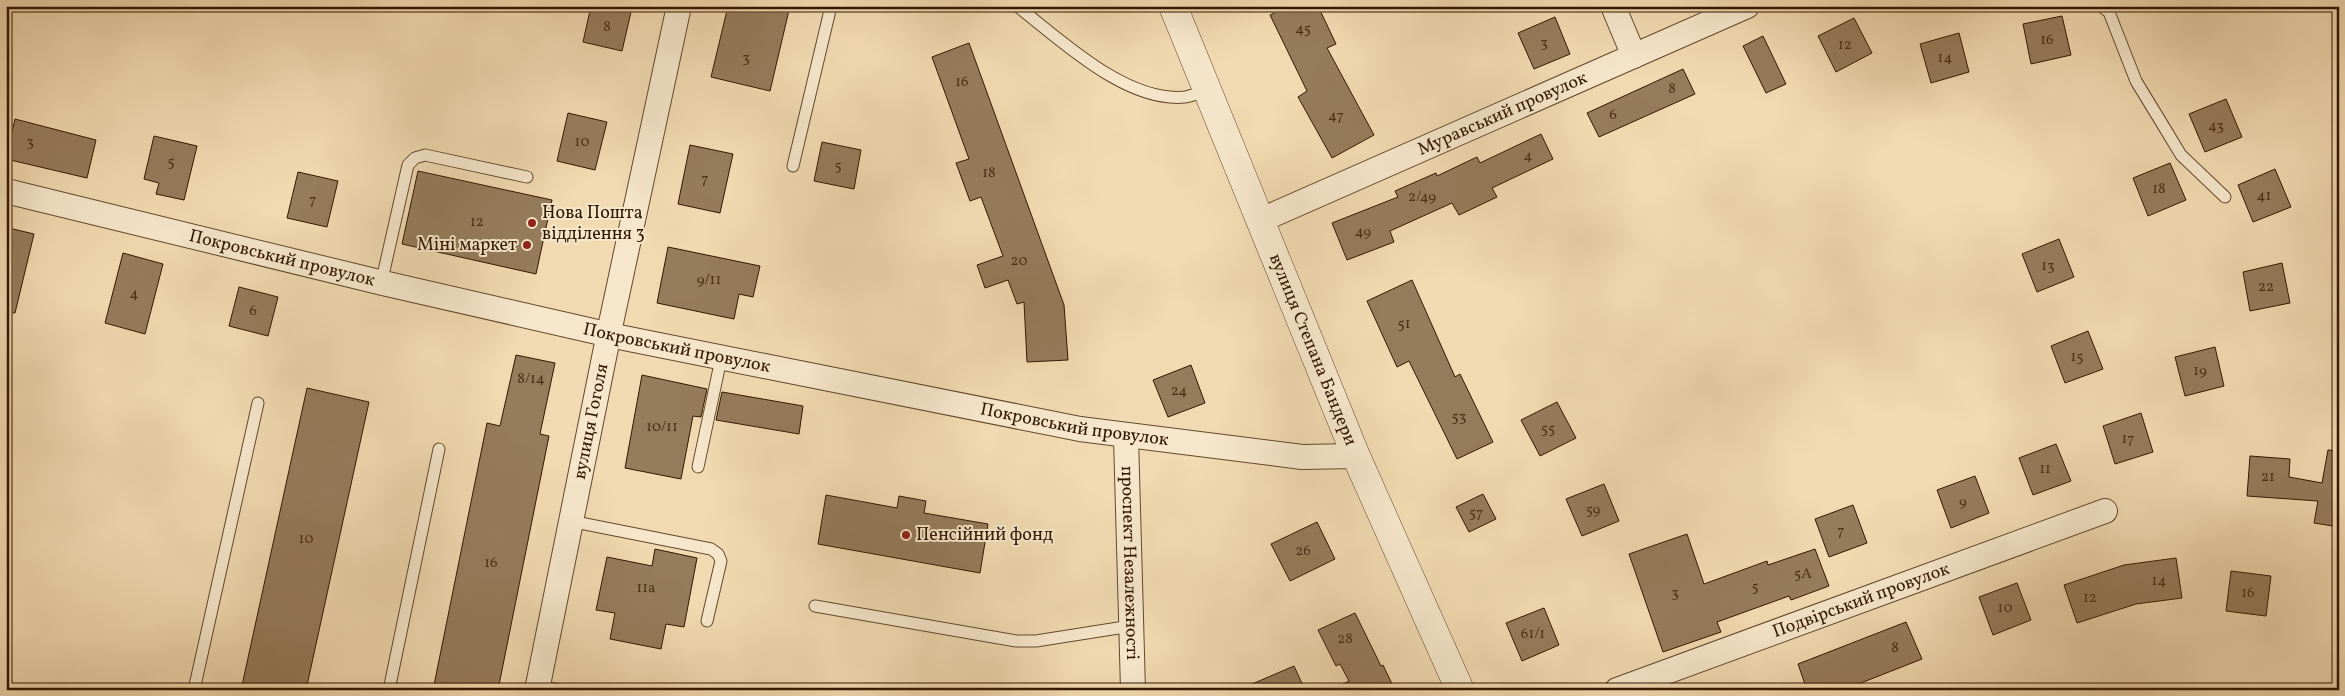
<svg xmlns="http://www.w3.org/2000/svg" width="2345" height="696" font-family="Vollkorn,serif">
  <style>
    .building { fill: #957c5c; stroke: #321700 }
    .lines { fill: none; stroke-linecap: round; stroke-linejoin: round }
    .service-casing { stroke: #62482c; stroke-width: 13 }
    .minor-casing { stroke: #62482c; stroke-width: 26 }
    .tertiary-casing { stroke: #62482c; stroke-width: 29 }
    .service { stroke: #f6e7cc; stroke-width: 11 }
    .minor { stroke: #f6e7cc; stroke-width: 24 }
    .tertiary { stroke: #f6e7cc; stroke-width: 28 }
    .poi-dot { fill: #8f2418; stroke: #f6e7cc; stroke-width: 2 }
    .labels { text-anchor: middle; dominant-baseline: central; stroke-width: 4; stroke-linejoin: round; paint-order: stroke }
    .number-label { font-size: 15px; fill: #4b3017 }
    .street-label { font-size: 18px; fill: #321700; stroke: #f6e7cc }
    .poi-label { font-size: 18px; fill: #321700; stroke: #f6e7cc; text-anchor: start }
  </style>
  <rect width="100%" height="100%" fill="#f1dab1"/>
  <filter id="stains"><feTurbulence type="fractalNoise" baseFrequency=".004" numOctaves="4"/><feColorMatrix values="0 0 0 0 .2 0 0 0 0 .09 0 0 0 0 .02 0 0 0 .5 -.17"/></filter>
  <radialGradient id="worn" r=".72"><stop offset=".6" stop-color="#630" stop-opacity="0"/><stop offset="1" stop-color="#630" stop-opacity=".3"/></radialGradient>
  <g class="building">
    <polygon points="591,6 606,6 631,12 622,51 583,42"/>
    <polygon points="728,6 790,6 770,91 711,77"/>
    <polygon points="1288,6 1318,6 1336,44 1327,48 1374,135 1332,158 1298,97 1307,91 1270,15"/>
    <polygon points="2062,16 2071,55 2031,64 2023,24"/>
    <polygon points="1555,17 1570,54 1534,69 1518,33"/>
    <polygon points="1854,18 1872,53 1836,72 1818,36"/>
    <polygon points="1959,33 1969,72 1931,83 1920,44"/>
    <polygon points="1763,36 1786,84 1766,93 1743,46"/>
    <polygon points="969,43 1064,305 1068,360 1027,362 1024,302 1017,304 1008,280 985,288 977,265 1003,256 981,197 970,201 956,163 969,159 932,57"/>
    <polygon points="1683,69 1695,94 1599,137 1587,113"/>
    <polygon points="2226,99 2242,137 2205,152 2189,114"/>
    <polygon points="568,113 607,122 595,170 557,161"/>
    <polygon points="15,119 96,140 87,178 6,159"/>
    <polygon points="1541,134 1553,159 1492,188 1497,197 1459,215 1452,203 1390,231 1394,242 1347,260 1332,223 1398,197 1395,191 1436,173 1437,176 1477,157 1480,163"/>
    <polygon points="154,136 197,146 184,200 156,194 159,183 144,179"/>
    <polygon points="822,142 861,150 854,189 814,181"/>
    <polygon points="690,145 733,154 720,213 678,204"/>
    <polygon points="2170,163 2186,200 2148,216 2133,178"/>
    <polygon points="2275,169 2291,207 2253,222 2238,185"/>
    <polygon points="418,171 552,200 536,274 402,244"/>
    <polygon points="298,172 338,181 327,227 287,218"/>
    <polygon points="9,228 34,234 15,313 6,312 6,242"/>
    <polygon points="2059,239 2074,277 2037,292 2022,254"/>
    <polygon points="668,247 760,266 753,297 739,294 734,319 657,303"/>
    <polygon points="123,253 163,264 145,334 105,323"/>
    <polygon points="2282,263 2290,303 2250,311 2243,272"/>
    <polygon points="1412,280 1455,377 1460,374 1493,442 1457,459 1409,361 1397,367 1367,301"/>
    <polygon points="239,287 278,297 268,336 229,326"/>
    <polygon points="2088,331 2103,369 2065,383 2051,346"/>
    <polygon points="2215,347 2224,386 2185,396 2175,357"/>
    <polygon points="516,355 555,363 540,434 549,436 498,690 433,690 487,423 500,426"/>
    <polygon points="1191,365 1205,403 1168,417 1153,380"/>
    <polygon points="642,375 707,389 701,417 693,416 681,479 625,468"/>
    <polygon points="307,388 369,402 306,690 241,690"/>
    <polygon points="722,392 803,406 799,434 716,420"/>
    <polygon points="1557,402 1576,438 1540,456 1521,420"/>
    <polygon points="2141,413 2153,452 2115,464 2103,426"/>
    <polygon points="2056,444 2071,481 2033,495 2019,458"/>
    <polygon points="2328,450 2339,451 2339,527 2314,523 2318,501 2247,496 2250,456 2290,459 2289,477 2322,483"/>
    <polygon points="1975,476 1989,513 1951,528 1937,490"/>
    <polygon points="1604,484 1619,521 1582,536 1566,499"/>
    <polygon points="1483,494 1496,519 1469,532 1456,507"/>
    <polygon points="826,495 897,508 899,496 926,501 924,513 988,524 980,573 818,544"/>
    <polygon points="1853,505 1867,543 1829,557 1815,519"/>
    <polygon points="1317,522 1335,559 1290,581 1271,544"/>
    <polygon points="1687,534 1704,584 1767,561 1768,565 1815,549 1829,586 1791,600 1789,596 1717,622 1721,632 1663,652 1629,554"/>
    <polygon points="655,549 697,558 684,627 666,624 661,649 610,639 615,613 596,610 607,557 652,566"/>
    <polygon points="2176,558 2182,598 2136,604 2077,623 2064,585 2124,565"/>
    <polygon points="2231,571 2271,576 2266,616 2226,611"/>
    <polygon points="2017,583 2031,620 1993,635 1979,597"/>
    <polygon points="1544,608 1559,645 1522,661 1506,623"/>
    <polygon points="1355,613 1381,666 1383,665 1395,690 1331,690 1349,681 1340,664 1336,666 1318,630"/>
    <polygon points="1906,622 1922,659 1843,690 1807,690 1798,664"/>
    <polygon points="1294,666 1305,690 1238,690"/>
  </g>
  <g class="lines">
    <g class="service-casing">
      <g id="service">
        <path d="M 1017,6 C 1061,40 1126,103 1185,97 C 1192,96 1200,92 1207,91"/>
        <polyline points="2101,6 2109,12 2136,81 2161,122 2181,155 2225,197"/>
        <polyline points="793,166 831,6"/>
        <polyline points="381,284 408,165 415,158 425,155 527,177"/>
        <polyline points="698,467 721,359"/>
        <polyline points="570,521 711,549 718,554 721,561 707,621"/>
        <polyline points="815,606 1016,641 1036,641 1131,626"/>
        <polyline points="538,686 559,690"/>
        <polyline points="194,690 258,403"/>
        <polyline points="389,690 439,449"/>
      </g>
    </g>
    <g class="minor-casing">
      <g id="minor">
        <polyline points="1613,6 1634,56"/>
        <path id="s1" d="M 6,191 L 383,283 L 619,337 L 1080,429 L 1302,457 L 1356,456"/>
        <path id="s2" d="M 1259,221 L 1747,6"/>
        <path id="s3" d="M 1126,437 L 1133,690"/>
        <path id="s4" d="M 537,690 L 611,323 L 679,6"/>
        <path id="s5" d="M 1617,690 L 2105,511"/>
      </g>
    </g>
    <g class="tertiary-casing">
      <g id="tertiary">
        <path id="s6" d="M 1173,6 L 1356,456 L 1460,690"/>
      </g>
    </g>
    <use href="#service" class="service"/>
    <use href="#minor" class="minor"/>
    <use href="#tertiary" class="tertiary"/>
  </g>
  <g class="poi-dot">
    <circle cx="532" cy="223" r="5"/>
    <circle cx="527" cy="245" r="5"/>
    <circle cx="906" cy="535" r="5"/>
  </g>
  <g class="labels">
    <g class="number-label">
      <text x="607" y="27">8</text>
      <text x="1303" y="29">45</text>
      <text x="2047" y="40">16</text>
      <text x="1544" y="43">3</text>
      <text x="1845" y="45">12</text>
      <text x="746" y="58">3</text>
      <text x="1945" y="58">14</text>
      <text x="962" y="82">16</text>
      <text x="1672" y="89">8</text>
      <text x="1613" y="115">6</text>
      <text x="1336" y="116">47</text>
      <text x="2216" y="126">43</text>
      <text x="30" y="142">3</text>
      <text x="582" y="142">10</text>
      <text x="1528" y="156">4</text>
      <text x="171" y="162">5</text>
      <text x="838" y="166">5</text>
      <text x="989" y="173">18</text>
      <text x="705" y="179">7</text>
      <text x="2159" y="189">18</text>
      <text x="2264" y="196">41</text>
      <text x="1422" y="197">2/49</text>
      <text x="313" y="200">7</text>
      <text x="477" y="222">12</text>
      <text x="1363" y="232">49</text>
      <text x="1019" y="261">20</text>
      <text x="2048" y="266">13</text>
      <text x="709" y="280">9/11</text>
      <text x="2266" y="287">22</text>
      <text x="134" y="294">4</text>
      <text x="253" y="311">6</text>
      <text x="1404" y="324">51</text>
      <text x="2077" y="357">15</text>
      <text x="2200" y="371">19</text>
      <text x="531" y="379">8/14</text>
      <text x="1179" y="391">24</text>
      <text x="1459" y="417">53</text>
      <text x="662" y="427">10/11</text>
      <text x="1548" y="429">55</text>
      <text x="2128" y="439">17</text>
      <text x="2045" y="469">11</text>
      <text x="2268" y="477">21</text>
      <text x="1963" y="502">9</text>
      <text x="1593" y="510">59</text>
      <text x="1476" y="513">57</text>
      <text x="1841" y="531">7</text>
      <text x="306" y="539">10</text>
      <text x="1303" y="551">26</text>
      <text x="491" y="563">16</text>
      <text x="1803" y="574">5А</text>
      <text x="2159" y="581">14</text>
      <text x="1755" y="587">5</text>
      <text x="646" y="588">11а</text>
      <text x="1675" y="593">3</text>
      <text x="2248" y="593">16</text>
      <text x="2090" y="598">12</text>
      <text x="2005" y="608">10</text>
      <text x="1533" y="634">61/1</text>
      <text x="1345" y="639">28</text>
      <text x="1895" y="648">8</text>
    </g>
    <g class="street-label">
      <text stroke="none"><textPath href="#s2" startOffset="266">Муравський провулок</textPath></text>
      <text stroke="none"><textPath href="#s1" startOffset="284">Покровський провулок</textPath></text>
      <text stroke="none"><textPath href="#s1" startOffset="689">Покровський провулок</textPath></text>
      <text stroke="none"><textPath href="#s6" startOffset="371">вулиця Степана Бандери</textPath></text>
      <text stroke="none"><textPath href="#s4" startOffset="274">вулиця Гоголя</textPath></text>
      <text stroke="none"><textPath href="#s1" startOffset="1094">Покровський провулок</textPath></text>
      <text stroke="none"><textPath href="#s3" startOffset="126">проспект Незалежності</textPath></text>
      <text stroke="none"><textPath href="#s5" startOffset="260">Подвірський провулок</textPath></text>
    </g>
    <g class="poi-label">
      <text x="542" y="213">Нова Пошта<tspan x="542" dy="21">відділення 3</tspan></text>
      <text x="517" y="245" text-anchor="end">Міні маркет</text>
      <text x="916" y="535">Пенсійний фонд</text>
    </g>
  </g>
  <rect width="2345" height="696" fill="none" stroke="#f1dab1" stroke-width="25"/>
  <rect x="8" y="8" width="2330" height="681" fill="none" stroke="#321700" stroke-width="2.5"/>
  <rect x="12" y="12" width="2320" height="671" fill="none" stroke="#321700"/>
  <rect width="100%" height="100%" filter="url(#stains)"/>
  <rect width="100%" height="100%" fill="url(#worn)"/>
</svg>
